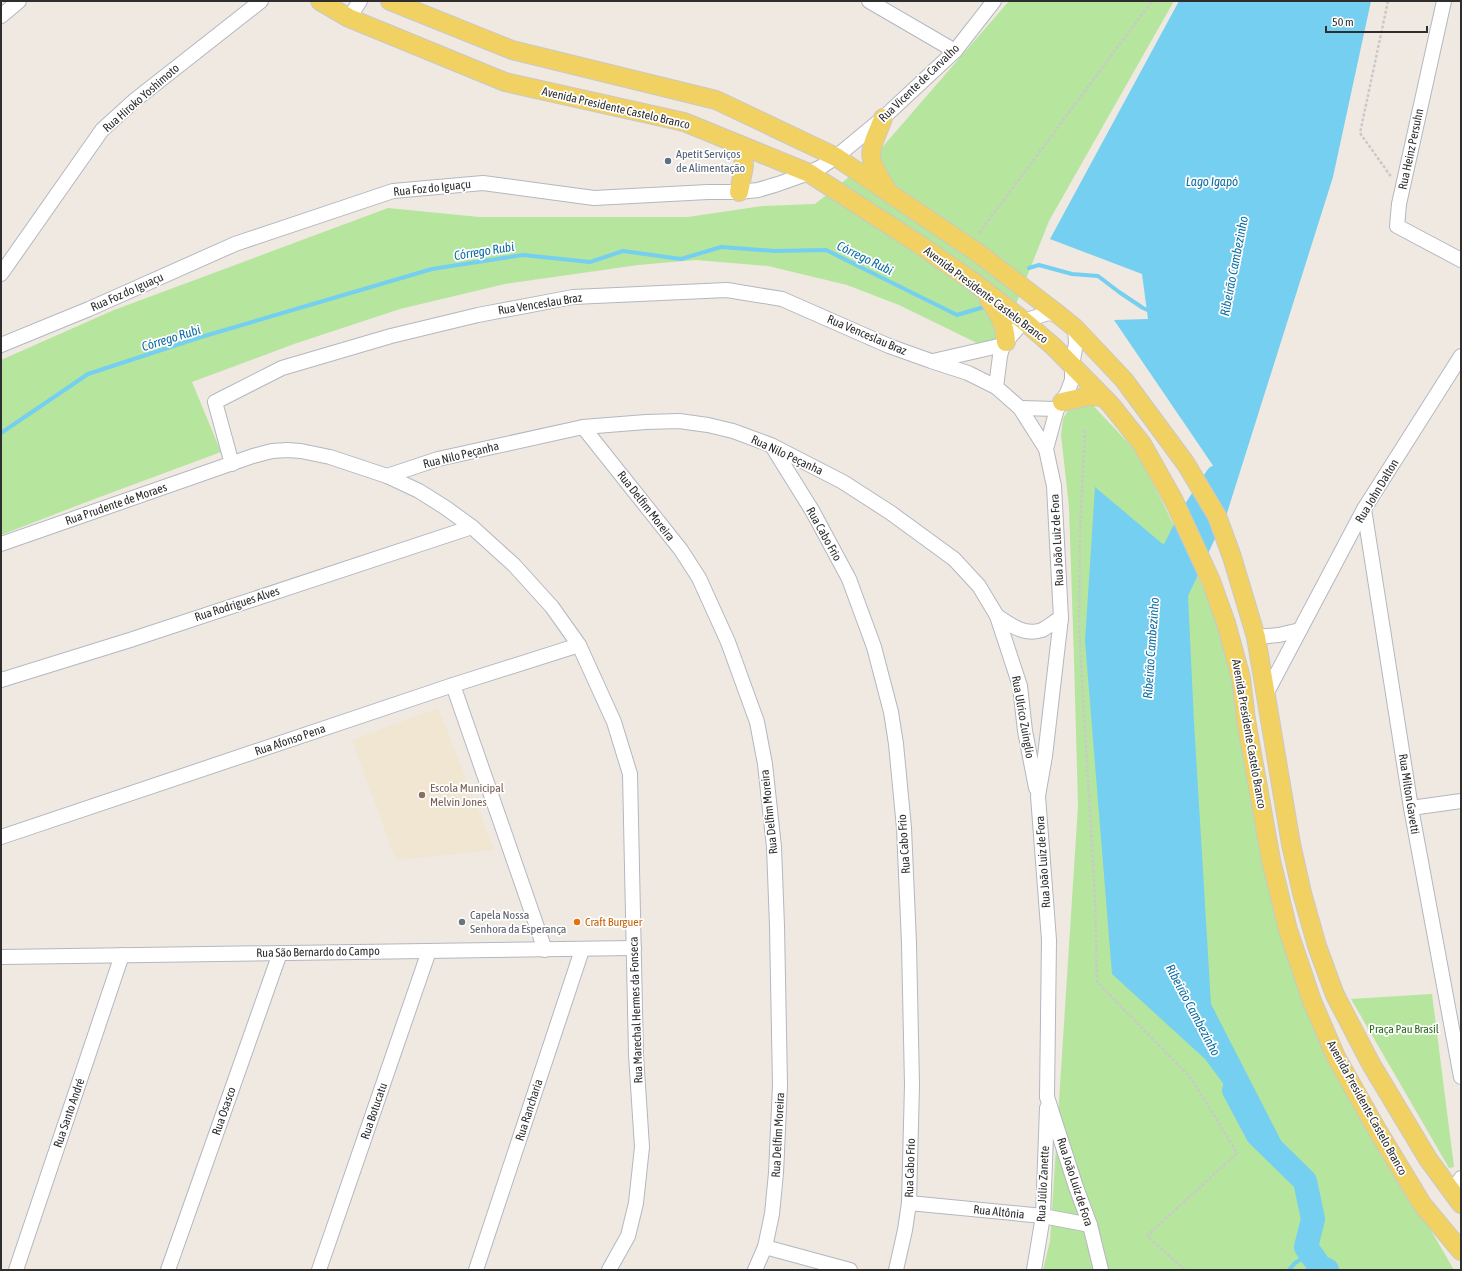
<svg xmlns="http://www.w3.org/2000/svg" width="1462" height="1271" font-family="'Asap Condensed',sans-serif">
  <style>
    .education { fill: #f0e6d1 }
    .green { fill: #b6e59e }
    .water { fill: #75cff0 }
    .lines { fill: none; stroke-linecap: round; stroke-linejoin: round }
    .stream { stroke: #75cff0; stroke-width: 4 }
    .river { stroke: #75cff0; stroke-width: 24 }
    .minor-casing { stroke: #b4b7c1; stroke-width: 16 }
    .major-casing { stroke: #c9c9c9; stroke-width: 20 }
    .path { stroke: #c9c9c9; stroke-width: 2.5; stroke-dasharray: 3 2; stroke-linecap: butt }
    .minor { stroke: #fff; stroke-width: 14 }
    .major { stroke: #f2d163; stroke-width: 18 }
    .service-dot { fill: #5c6f8a; stroke: #fff; stroke-width: 1.5 }
    .education-dot { fill: #8d6e63; stroke: #fff; stroke-width: 1.5 }
    .worship-dot { fill: #6b7280; stroke: #fff; stroke-width: 1.5 }
    .food-dot { fill: #e8710a; stroke: #fff; stroke-width: 1.5 }
    .labels { text-anchor: middle; dominant-baseline: central; stroke-width: 3.5; stroke-linejoin: round; paint-order: stroke }
    .street-label { font-size: 12px; fill: #2e2e2e; stroke: #fff }
    .service-label { font-size: 12px; fill: #4e5e75; stroke: #fff; text-anchor: start }
    .education-label { font-size: 12px; fill: #785e54; stroke: #fff; text-anchor: start }
    .worship-label { font-size: 12px; fill: #5b616d; stroke: #fff; text-anchor: start }
    .food-label { font-size: 12px; fill: #c56008; stroke: #fff; text-anchor: start }
    .park-label { font-size: 12px; fill: #2c6e1b; stroke: #fff }
    .water-label { font-size: 13px; font-style: italic; fill: #0d6fa3; stroke: #fff }
  </style>
  <rect width="100%" height="100%" fill="#efe9e1"/>
  <polygon class="education" points="438,708 494,850 396,860 352,740"/>
  <g class="green">
    <polygon points="1009,1 1174,1 1049,221 1003,337 981,345 899,305 847,285 768,266 696,260 638,265 505,284 400,309 294,344 192,382 221,452 89,501 1,535 1,360 114,310 388,208 479,217 688,217 762,206 815,204 872,159"/>
    <polygon points="1085,397 1135,450 1164,505 1201,583 1226,639 1268,861 1361,1110 1454,1270 1043,1270 1050,1241 1078,806 1074,659 1069,507 1061,435 1063,419 1072,403"/>
    <polygon points="1432,994 1454,1167 1449,1168 1351,999"/>
  </g>
  <polygon class="water" points="1179,1 1371,1 1333,177 1227,513 1188,596 1194,722 1211,1004 1316,1209 1205,1059 1112,974 1085,641 1095,487 1178,557 1214,467 1114,320 1148,319 1142,274 1050,239"/>
  <g class="lines">
    <g class="stream">
      <polyline points="1029,268 1039,265 1072,274 1098,276 1119,292 1143,308 1150,311"/>
      <polyline points="1,433 88,374 201,337 432,269 523,255 590,262 623,251 681,259 721,247 775,251 826,250 957,315 984,307"/>
      <polyline points="1289,1270 1295,1263 1311,1253"/>
    </g>
    <g class="river">
      <polyline points="1156,578 1157,569 1175,549 1192,515 1217,477"/>
      <polyline points="1234,1090 1258,1135 1305,1181 1313,1219 1306,1247 1320,1267 1327,1270"/>
    </g>
    <g class="minor-casing">
      <g id="minor">
        <polyline points="869,1 955,51"/>
        <polyline points="1444,1 1399,204 1397,226 1461,260"/>
        <polyline points="1,16 19,1"/>
        <polyline points="349,18 360,1"/>
        <polyline points="1,274 102,130 135,100 261,1"/>
        <polyline points="1,345 89,309 235,244 393,191 483,183 594,198 708,192 739,192 758,190 778,184 809,173 821,167 836,157 883,118 955,51 994,1"/>
        <polyline points="933,361 1003,345"/>
        <polyline points="996,387 1000,356 1003,345 1024,321 1048,313 1059,315"/>
        <polyline points="1020,408 1057,409"/>
        <polyline points="583,427 681,550 699,578 728,642 757,722 765,764 774,847 777,926 780,1085 776,1173 772,1214 765,1247 755,1270"/>
        <polyline points="772,446 813,512 849,579 874,647 891,712 896,744 904,828 909,943 912,1085 909,1203 905,1230 896,1270"/>
        <polyline points="1046,449 1057,409 1067,393 1072,380 1072,366 1076,343 1075,328"/>
        <polyline points="232,464 215,402 282,368 391,336 478,315 573,297 727,290 782,299 889,346 931,361 968,373 996,387 1020,408 1046,449 1054,486 1061,618 1045,756 1038,796 1049,940 1047,1097 1076,1187 1090,1225 1101,1270"/>
        <polyline points="387,476 438,459 583,427 646,422 679,421 708,425 733,431 771,445 843,482 891,513 954,559 979,586 997,616 1020,686 1025,731 1036,788"/>
        <polyline points="1364,509 1411,808 1461,1077"/>
        <polyline points="1,544 253,456 272,451 287,450 301,451 330,457 387,476 419,491 446,508 472,527 514,565 552,607 579,645 614,722 630,774 636,1055 642,1147 636,1203 628,1236 609,1270"/>
        <path d="M 997,616 C 1010,625 1025,636 1042,630 C 1048,627 1055,621 1061,618"/>
        <polyline points="1256,637 1279,635 1300,630"/>
        <polyline points="1,680 130,640 472,527"/>
        <polyline points="453,685 545,950"/>
        <polyline points="1265,696 1364,509 1461,356"/>
        <polyline points="1411,808 1461,801"/>
        <polyline points="1,837 453,685 579,645"/>
        <polyline points="1,957 634,948"/>
        <polyline points="1452,1192 1461,1178"/>
        <polyline points="909,1203 1043,1216 1090,1225"/>
        <polyline points="765,1247 850,1270"/>
        <polyline points="16,1270 122,955"/>
        <polyline points="168,1270 280,953"/>
        <polyline points="319,1270 429,951"/>
        <polyline points="476,1270 582,950"/>
        <polyline points="1034,1270 1043,1216 1047,1108"/>
      </g>
    </g>
    <g class="major-casing">
      <g id="major">
        <polyline points="320,1 349,18 505,82 684,122 809,173 917,243 971,280 1024,321 1054,347 1111,405 1142,444 1174,501 1211,581 1226,623 1241,678 1246,720 1271,860 1288,930 1312,1001 1336,1057 1376,1128 1422,1204 1461,1251"/>
        <polyline points="390,1 512,50 716,100 836,157 978,253 1059,315 1075,328 1124,380 1186,464 1217,516 1232,557 1256,637 1291,844 1302,893 1317,946 1335,995 1371,1064 1428,1159 1461,1204"/>
        <path d="M 883,118 C 880,128 874,138 872,148 C 868,162 879,176 886,188"/>
        <polyline points="739,192 744,166 742,146"/>
        <path d="M 989,300 C 999,313 1005,325 1006,342"/>
        <polyline points="1062,402 1089,396 1103,397"/>
      </g>
    </g>
    <g class="path">
      <polyline points="1388,1 1360,133 1392,178"/>
      <polyline points="979,233 1152,1"/>
      <polyline points="1085,430 1080,528 1079,629 1095,897 1097,982 1191,1078 1237,1153 1147,1236 1185,1270"/>
    </g>
    <use href="#minor" class="minor"/>
    <use href="#major" class="major"/>
  </g>
  <circle class="service-dot" cx="668" cy="161" r="4"/>
  <circle class="education-dot" cx="422" cy="795" r="4"/>
  <circle class="worship-dot" cx="462" cy="922" r="4"/>
  <circle class="food-dot" cx="577" cy="922" r="4"/>
  <g class="labels">
    <g class="street-label">
      <text transform="translate(919 83) rotate(-44)">Rua Vicente de Carvalho</text>
      <text transform="translate(141 98) rotate(-41)">Rua Hiroko Yoshimoto</text>
      <text transform="translate(616 108) rotate(13)">Avenida Presidente Castelo Branco</text>
      <text transform="translate(1411 149) rotate(-78)">Rua Heinz Persuhn</text>
      <text transform="translate(432 188) rotate(-6)">Rua Foz do Iguaçu</text>
      <text transform="translate(127 292) rotate(-24)">Rua Foz do Iguaçu</text>
      <text transform="translate(986 295) rotate(37)">Avenida Presidente Castelo Branco</text>
      <text transform="translate(540 304) rotate(-9)">Rua Venceslau Braz</text>
      <text transform="translate(867 335) rotate(23)">Rua Venceslau Braz</text>
      <text transform="translate(461 455) rotate(-14)">Rua Nilo Peçanha</text>
      <text transform="translate(787 455) rotate(25)">Rua Nilo Peçanha</text>
      <text transform="translate(1377 491) rotate(-59)">Rua John Dalton</text>
      <text transform="translate(116 504) rotate(-19)">Rua Prudente de Moraes</text>
      <text transform="translate(646 506) rotate(52)">Rua Delfim Moreira</text>
      <text transform="translate(824 534) rotate(61)">Rua Cabo Frio</text>
      <text transform="translate(1057 540) rotate(-93)">Rua João Luiz de Fora</text>
      <text transform="translate(237 604) rotate(-18)">Rua Rodrigues Alves</text>
      <text transform="translate(1023 717) rotate(80)">Rua Ulrico Zuinglio</text>
      <text transform="translate(1249 734) rotate(80)">Avenida Presidente Castelo Branco</text>
      <text transform="translate(290 740) rotate(-19)">Rua Afonso Pena</text>
      <text transform="translate(1409 794) rotate(81)">Rua Milton Gavetti</text>
      <text transform="translate(769 812) rotate(-96)">Rua Delfim Moreira</text>
      <text transform="translate(904 844) rotate(-94)">Rua Cabo Frio</text>
      <text transform="translate(1043 862) rotate(-94)">Rua João Luiz de Fora</text>
      <text transform="translate(318 952) rotate(-1)">Rua São Bernardo do Campo</text>
      <text transform="translate(636 1010) rotate(-92)">Rua Marechal Hermes da Fonseca</text>
      <text transform="translate(1367 1108) rotate(61)">Avenida Presidente Castelo Branco</text>
      <text transform="translate(529 1110) rotate(-72)">Rua Rancharia</text>
      <text transform="translate(224 1111) rotate(-71)">Rua Osasco</text>
      <text transform="translate(374 1111) rotate(-71)">Rua Botucatu</text>
      <text transform="translate(69 1113) rotate(-71)">Rua Santo André</text>
      <text transform="translate(778 1135) rotate(-87)">Rua Delfim Moreira</text>
      <text transform="translate(910 1168) rotate(-88)">Rua Cabo Frio</text>
      <text transform="translate(1075 1182) rotate(72)">Rua João Luiz de Fora</text>
      <text transform="translate(1043 1184) rotate(-87)">Rua Júlio Zanette</text>
      <text transform="translate(999 1212) rotate(6)">Rua Altônia</text>
    </g>
    <g class="service-label">
      <text x="676" y="154">Apetit Serviços<tspan x="676" dy="14">de Alimentação</tspan></text>
    </g>
    <g class="education-label">
      <text x="430" y="788">Escola Municipal<tspan x="430" dy="14">Melvin Jones</tspan></text>
    </g>
    <g class="worship-label">
      <text x="470" y="915">Capela Nossa<tspan x="470" dy="14">Senhora da Esperança</tspan></text>
    </g>
    <g class="food-label">
      <text x="585" y="922">Craft Burguer</text>
    </g>
    <g class="park-label">
      <text x="1404" y="1029">Praça Pau Brasil</text>
    </g>
    <g class="water-label">
      <text x="1212" y="181">Lago Igapó</text>
      <text transform="translate(484 251) rotate(-9)">Córrego Rubi</text>
      <text transform="translate(865 258) rotate(26)">Córrego Rubi</text>
      <text transform="translate(1234 266) rotate(-79)">Ribeirão Cambezinho</text>
      <text transform="translate(171 338) rotate(-17)">Córrego Rubi</text>
      <text transform="translate(1151 648) rotate(-86)">Ribeirão Cambezinho</text>
      <text transform="translate(1193 1010) rotate(62)">Ribeirão Cambezinho</text>
    </g>
  </g>
  <rect width="1462" height="1271" fill="none" stroke="#2e2e2e" stroke-width="4"/>
  <path d="M1326 26v6h101v-6" fill="none" stroke="#2e2e2e" stroke-width="2"/>
  <text x="1332" y="26" font-size="12" fill="#2e2e2e" stroke="#ffffff" stroke-width="3" paint-order="stroke">50 m</text>
</svg>
